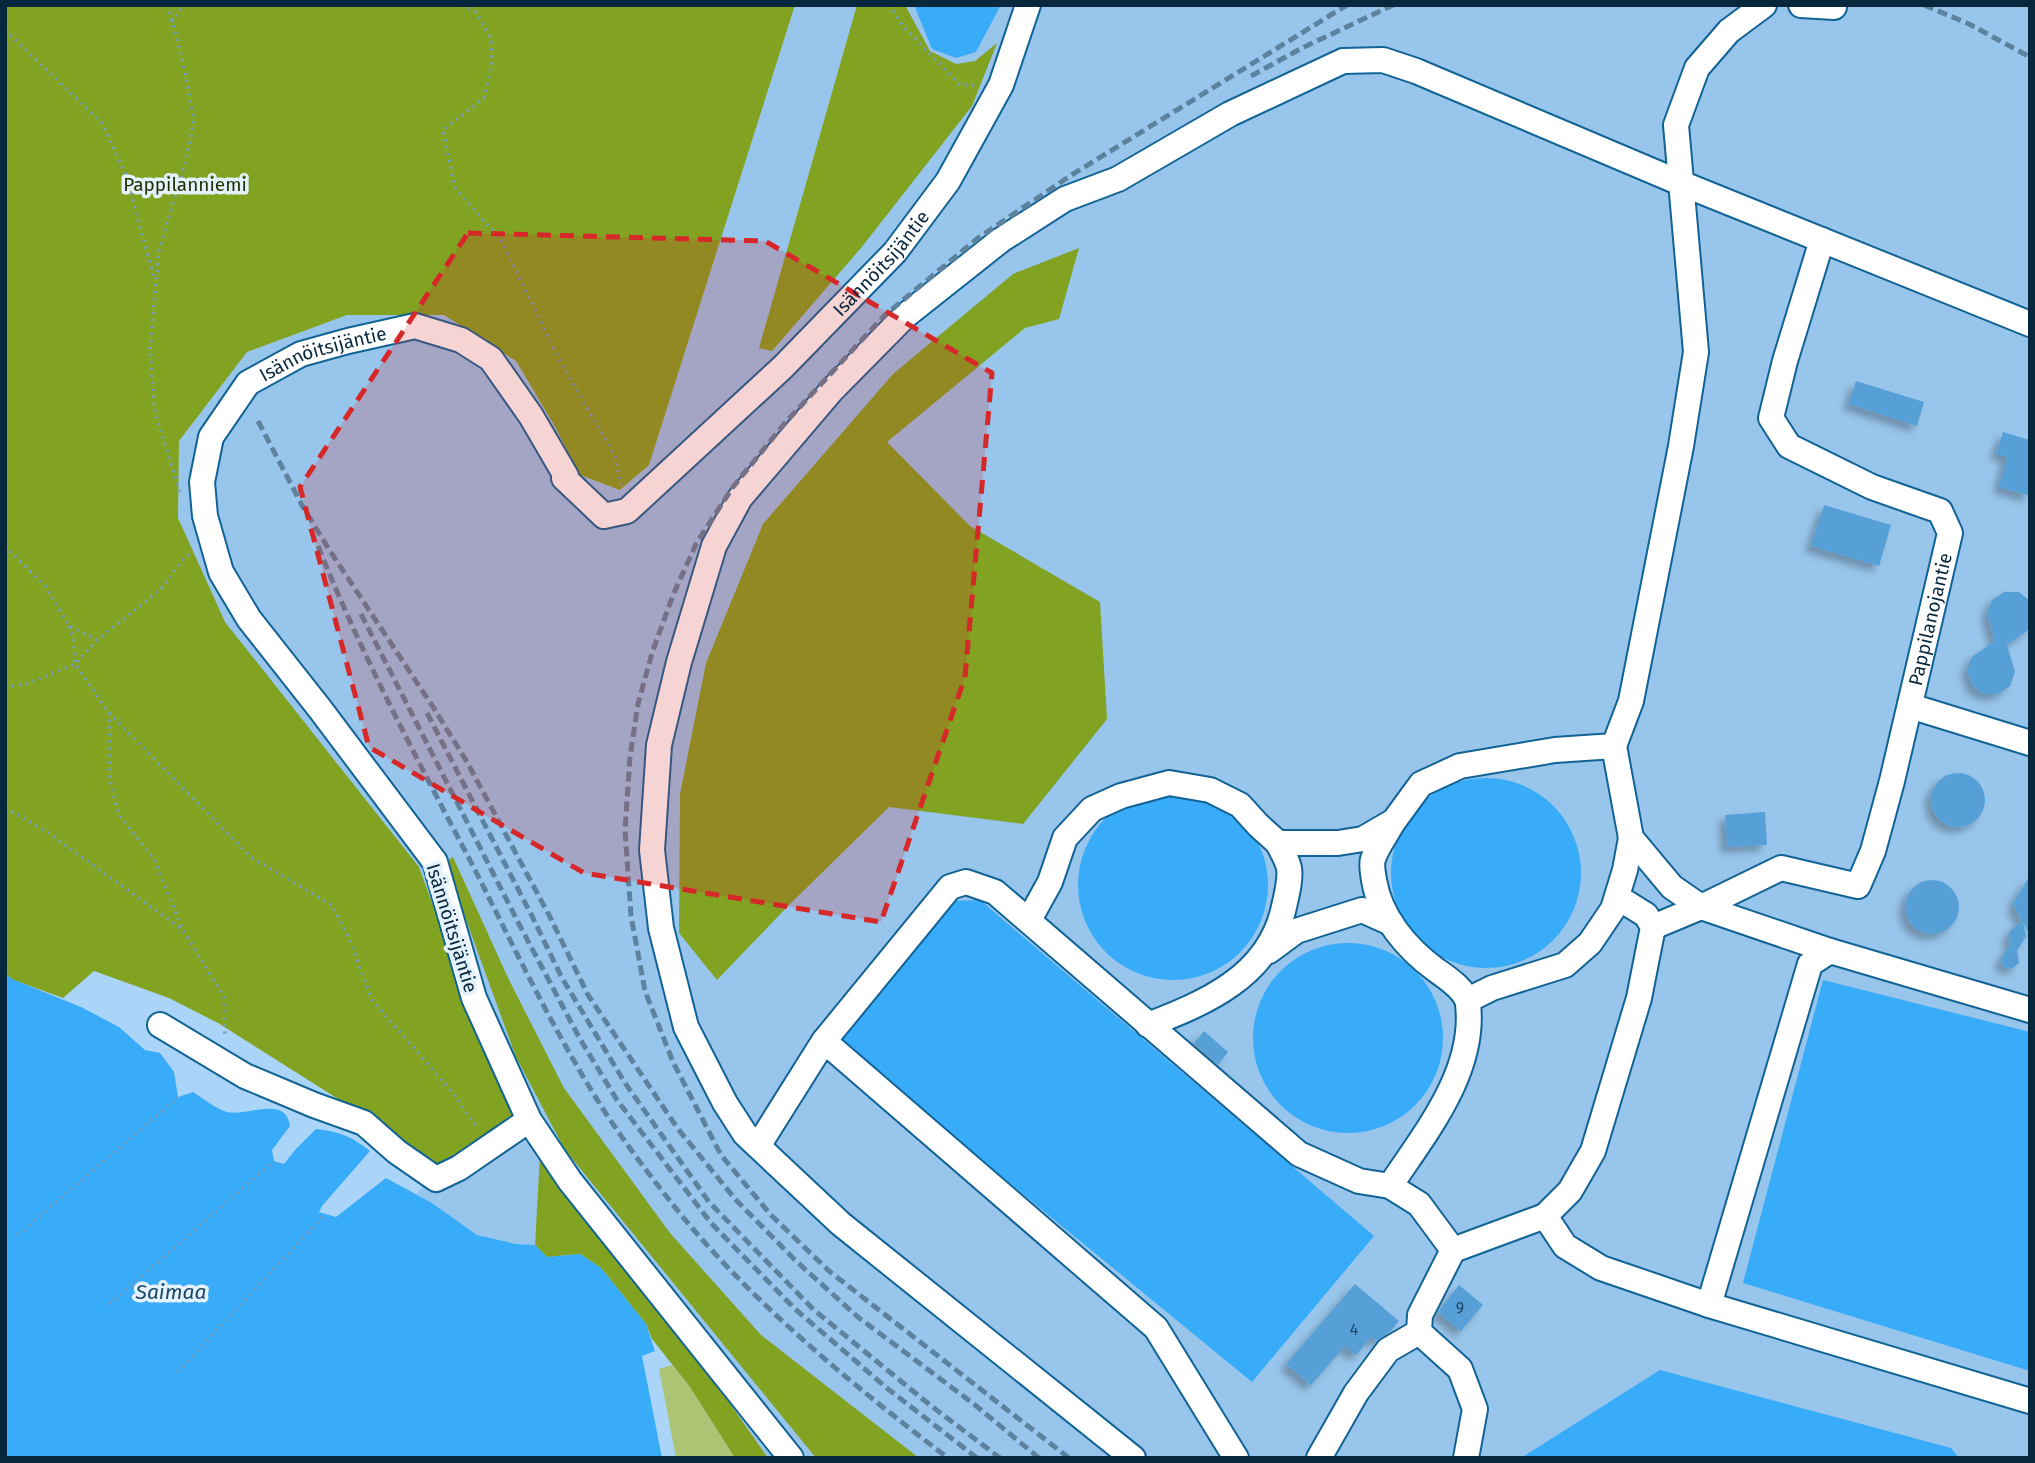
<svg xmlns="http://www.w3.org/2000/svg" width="2035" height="1463" font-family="'Fira Sans',sans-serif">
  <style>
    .built { fill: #98c5eb }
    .green { fill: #acc574 }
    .forest { fill: #82a222 }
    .water { fill: #38abf9 }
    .building { fill: #57a0d7; filter: url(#shadow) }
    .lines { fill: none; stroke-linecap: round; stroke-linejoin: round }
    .minor-casing { stroke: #116396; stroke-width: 28 }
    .path { stroke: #769dbb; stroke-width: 3.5; stroke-dasharray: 2 5; stroke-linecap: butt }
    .minor { stroke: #fff; stroke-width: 24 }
    .rail { stroke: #5d829e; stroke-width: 5; stroke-dasharray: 10 5; stroke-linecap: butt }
    .marked { fill: #d62828; fill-opacity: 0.2; stroke: #d62828; stroke-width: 5; stroke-dasharray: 14 9; stroke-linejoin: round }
    .labels { text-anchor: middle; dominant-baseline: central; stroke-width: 7; stroke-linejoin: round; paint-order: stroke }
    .number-label { font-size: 16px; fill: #1b4563 }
    .park-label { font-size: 19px; fill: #222f00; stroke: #e4f2fe }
    .street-label { font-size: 19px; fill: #07273c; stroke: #e4f2fe }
    .water-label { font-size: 21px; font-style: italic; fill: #1b4767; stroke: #e4f2fe }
  </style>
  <defs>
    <filter id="shadow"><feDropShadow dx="-6" dy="6" stdDeviation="3.5" flood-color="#0004"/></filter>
  </defs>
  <rect width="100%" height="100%" fill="#abd5f8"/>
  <polygon class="built" points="795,5 914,5 932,49 976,52 1001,5 2030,5 2030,1458 768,1458 693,1351 540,1156 535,1245 516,1244 477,1235 432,1203 416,1194 435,1173 513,1118 494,1073 419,867 225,623 178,518 179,441 247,352 347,315 444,315 516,361 554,425 579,475 621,490 649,465"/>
  <polygon class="green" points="672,1365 690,1387 735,1458 676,1458 659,1369"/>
  <g class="forest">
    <polygon points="5,5 795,5 649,465 620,490 580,475 554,425 516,361 444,315 347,315 247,352 179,441 178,518 225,622 419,867 494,1073 513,1118 435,1173 365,1116 218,1023 169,998 94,971 63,998 11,979 5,973"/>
    <polygon points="857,5 905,5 930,51 956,64 975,61 997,43 972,106 861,248 772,351 759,348"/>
    <polygon points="1079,248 1059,319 1025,328 887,442 970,526 1100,602 1107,719 1023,824 889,807 790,904 717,980 679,933 680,794 706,663 763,524 893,374 1013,274"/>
    <polygon points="453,857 509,980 564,1088 670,1233 761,1335 919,1458 816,1458 565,1150 516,1057 445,862"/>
    <polygon points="540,1155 693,1351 768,1458 735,1458 690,1387 652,1339 646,1324 601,1268 580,1254 547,1257 535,1245"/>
  </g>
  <g class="water">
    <polygon points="914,5 1001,5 976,52 956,58 932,49"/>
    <circle cx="1486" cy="873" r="95"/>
    <circle cx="1173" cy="885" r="95"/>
    <polygon points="980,900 1374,1236 1252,1382 835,1040 950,901"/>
    <circle cx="1348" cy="1038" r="95"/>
    <path d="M 5,973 L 12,979 L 81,1007 L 119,1027 L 145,1050 L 160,1053 L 174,1072 L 178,1097 L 193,1092 C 204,1099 216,1109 227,1112 C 246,1117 286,1094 290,1126 L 272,1150 L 274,1161 L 284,1164 L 295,1150 L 316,1129 C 340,1132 351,1136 370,1151 L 322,1206 L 319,1212 L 336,1217 L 386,1178 L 432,1203 L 477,1235 L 516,1244 L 535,1245 L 547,1257 L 580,1254 L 601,1268 L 646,1324 L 655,1351 L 642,1356 L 662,1458 L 5,1458 Z"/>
    <polygon points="1823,980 2030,1032 2030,1371 1743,1283"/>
    <polygon points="1660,1370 1951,1448 1959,1458 1521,1458"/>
  </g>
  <g class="building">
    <polygon points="1856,381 1924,402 1917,426 1849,404"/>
    <polygon points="2003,432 2030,440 2030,496 1999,487 2007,457 1996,454"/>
    <polygon points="1824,505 1891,525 1879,566 1811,546"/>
    <polygon points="2004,592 2019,592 2030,601 2030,629 2007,645 2015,672 2010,686 1998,694 1983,694 1972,685 1967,670 1972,657 1995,641 1987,614 1992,600"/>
    <circle cx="1958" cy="800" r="27"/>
    <polygon points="1765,812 1767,845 1727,847 1725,815"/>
    <polygon points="2030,875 2030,935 2023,922 2026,937 2017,950 2019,963 2013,968 2007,968 2002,965 2001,959 2010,946 2009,932 2022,921 2015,909 2014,902"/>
    <circle cx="1932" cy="907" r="27"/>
    <polygon points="1204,1031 1228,1052 1218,1065 1194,1043"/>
    <polygon points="1355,1284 1399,1321 1390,1332 1376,1341 1371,1337 1356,1355 1345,1346 1311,1385 1286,1364"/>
    <polygon points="1459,1285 1483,1305 1461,1331 1438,1312"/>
  </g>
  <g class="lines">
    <g class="minor-casing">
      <g id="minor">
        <polyline points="1801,5 1834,7"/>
        <polyline points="1910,706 2030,743"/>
        <polyline points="1614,746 1631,838 1672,887 1701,907 1830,951"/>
        <polyline points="1029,920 1050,882 1065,838 1092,809 1121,796 1169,783 1210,790 1240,805 1258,825 1278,843 1338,843 1363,839 1394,821 1421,784 1460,766 1555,750 1614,746 1631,701 1681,446 1696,352 1676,125 1697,68 1729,31 1764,5"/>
        <path id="s1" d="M 1653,927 L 1701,907 L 1781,868 L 1858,886 L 1873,851 L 1892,781 L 1950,533 L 1940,511 L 1872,487 L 1789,446 L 1771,418 L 1785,361 L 1822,240"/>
        <polyline points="1269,951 1296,931 1362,910 1391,923"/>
        <polyline points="1468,1000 1492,988 1565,965 1590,943 1613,909 1625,870 1631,838"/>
        <polyline points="2030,1010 1830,951 1810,964 1709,1305 2030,1401"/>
        <polyline points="160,1025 245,1076 314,1105 364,1123 397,1152 436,1179 459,1168 529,1120"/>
        <path d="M 1148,1025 C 1205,1003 1267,977 1283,911 C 1286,898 1291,880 1289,868 C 1287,859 1281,850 1278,843"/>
        <polyline points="758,1146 824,1041"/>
        <path d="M 1390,1186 C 1425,1133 1476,1072 1468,1004 C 1466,990 1446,977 1436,970 C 1406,948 1380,917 1374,880 C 1373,873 1371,865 1373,859 C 1377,846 1387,834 1393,822"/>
        <polyline points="1545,1216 1570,1191 1593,1151 1639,998 1653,927 1646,915 1617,897"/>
        <polyline points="1453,1250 1420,1315 1419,1332 1460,1369 1475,1409 1466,1458"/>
        <path id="s2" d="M 791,1458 L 570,1181 L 529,1120 L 474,998 L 435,862 L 320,709 L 249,619 L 221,572 L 205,516 L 202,482 L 211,437 L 248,383 L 301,354 L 348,341 L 415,326 L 461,340 L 491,359 L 531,416 L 566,476 L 564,478 L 604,516 L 627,511 L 783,367 L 895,252 L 948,181 L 1001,85 L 1028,5"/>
        <polyline points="1133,1458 841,1224 745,1134 725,1103 686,1027 661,928 652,850 659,745 679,662 714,546 740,498 832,390 905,316 1001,240 1065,199 1118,179 1230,114 1343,61 1383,60 1416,71 1683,184 2030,324"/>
        <polyline points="1236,1458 1156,1328 824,1041 950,887 966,882 995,892 1299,1154 1359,1181 1390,1186 1419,1204 1453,1250 1545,1216 1565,1246 1601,1268 1709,1305"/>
        <polyline points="1319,1458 1356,1393 1388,1350 1419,1332"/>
      </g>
    </g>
    <g class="path">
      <polyline points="168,5 184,67 194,121 186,159 159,250 150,349 155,413 181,496"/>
      <polyline points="462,5 476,12 491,39 492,63 484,98 443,130 455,188 501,240 561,363 615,456 621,485"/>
      <polyline points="889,5 902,25 960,85 975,85"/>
      <polyline points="172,22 184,5"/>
      <polyline points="5,30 102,123 126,175 154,278"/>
      <polyline points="5,546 46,587 69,626 97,640 161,589 184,558 192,552"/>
      <polyline points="69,626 74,639 75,664 109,713 110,781 119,815 154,859 182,928"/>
      <polyline points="5,687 26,684 75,664 97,640"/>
      <polyline points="109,713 252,858 332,905 349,938 372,1000 453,1093 477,1128"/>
      <polyline points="5,808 47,832 183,930 224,997 225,1038"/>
      <polyline points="18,1235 178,1097"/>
      <polyline points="110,1304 274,1161"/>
      <polyline points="178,1372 324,1215"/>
    </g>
    <use href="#minor" class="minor"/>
    <g class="rail">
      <polyline points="1924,5 1969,24 2030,57"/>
      <polyline points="1251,76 1302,48 1393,5"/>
      <polyline points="258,421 303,507 330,551 435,710 467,762 550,917 588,995 678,1129 736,1200 796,1261 859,1318 975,1405 1039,1458"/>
      <path d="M 318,546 C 362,656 418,761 473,866 C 513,945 551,1026 598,1101 C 619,1135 645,1169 670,1201 C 746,1298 851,1384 948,1458"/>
      <polyline points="361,614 520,926 580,1039 617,1100 711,1223 794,1308 888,1389 977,1458"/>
      <polyline points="427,713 533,918 562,978 625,1083 709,1202 814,1310 930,1405 1000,1458"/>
      <polyline points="1069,1458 829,1271 771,1215 721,1155 673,1062 645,991 631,916 625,830 630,757 638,704 652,653 673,595 697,542 733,487 785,423 884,316 978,238 1070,176 1347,5"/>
    </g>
  </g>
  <path class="marked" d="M 468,233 L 765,241 L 992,373 L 965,677 L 881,922 L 584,873 L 369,747 L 300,487 Z"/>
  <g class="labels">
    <g class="number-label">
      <text x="1460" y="1308">9</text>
      <text x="1354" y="1329">4</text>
    </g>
    <g class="park-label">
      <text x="185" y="184">Pappilanniemi</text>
    </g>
    <g class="street-label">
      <text stroke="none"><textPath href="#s2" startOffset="2105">Isännöitsijäntie</textPath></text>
      <text stroke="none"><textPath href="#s2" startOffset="1349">Isännöitsijäntie</textPath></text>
      <text stroke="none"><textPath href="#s1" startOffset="497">Pappilanojantie</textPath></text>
      <text transform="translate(452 928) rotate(73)">Isännöitsijäntie</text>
    </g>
    <g class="water-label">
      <text x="171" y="1292">Saimaa</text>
    </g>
  </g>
  <rect width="2035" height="1463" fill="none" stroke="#07273c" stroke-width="14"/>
</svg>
